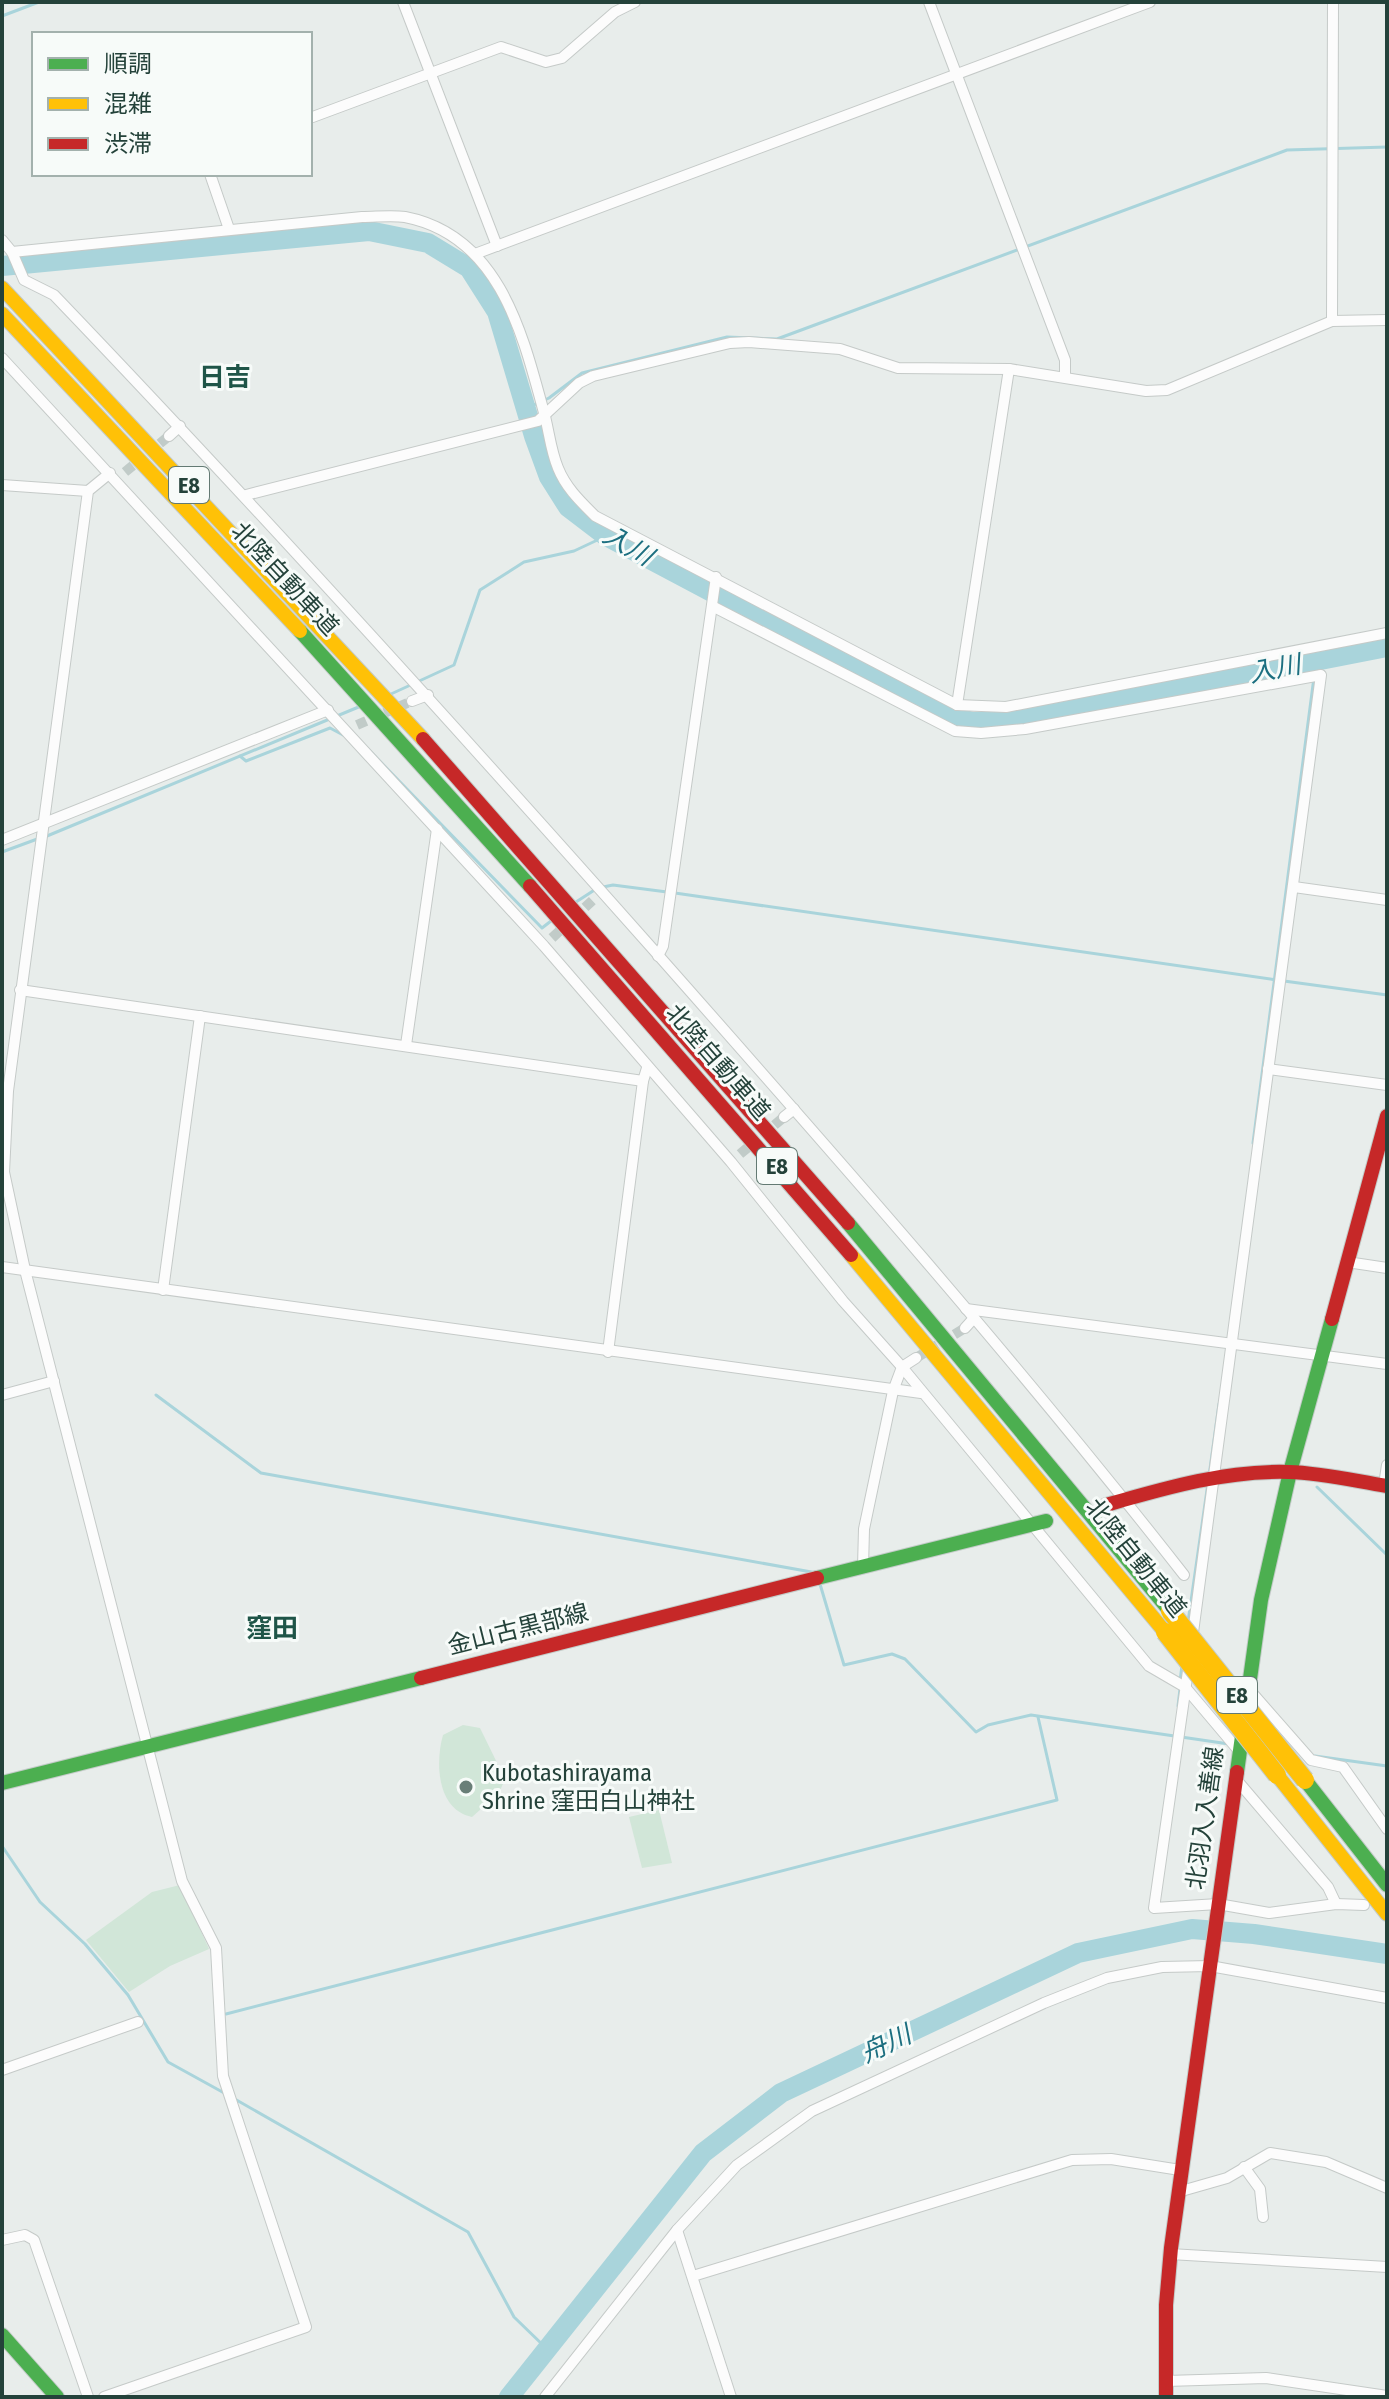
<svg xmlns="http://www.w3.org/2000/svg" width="1389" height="2399" font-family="'Fira Sans Condensed','Noto Sans JP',sans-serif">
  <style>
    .green { fill: #d1e6d8 }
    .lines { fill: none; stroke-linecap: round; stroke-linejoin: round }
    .stream { stroke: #a9d4db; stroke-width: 3 }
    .river { stroke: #a9d4db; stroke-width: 20 }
    .street-tunnel { stroke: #c1cbc8; stroke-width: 10; stroke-dasharray: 10 5; stroke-linecap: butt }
    .street-casing { stroke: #c5cac8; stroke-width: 12 }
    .fast-casing { stroke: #c3cbc8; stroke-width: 16 }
    .slow-casing { stroke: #c3cbc8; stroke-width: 16 }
    .jam-casing { stroke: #c3cbc8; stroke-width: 16 }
    .street { stroke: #fcfcfc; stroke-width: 10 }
    .fast { stroke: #4caf50; stroke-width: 14 }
    .slow { stroke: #ffc107; stroke-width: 14 }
    .jam { stroke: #c62828; stroke-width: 14 }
    .slow-bridge-casing { stroke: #c3ccc9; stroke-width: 20; stroke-linecap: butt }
    .slow-bridge { stroke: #ffc107; stroke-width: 18 }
    .poi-dot { fill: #697e78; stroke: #f7fbf9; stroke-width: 3 }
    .labels { text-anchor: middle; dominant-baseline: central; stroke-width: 6; stroke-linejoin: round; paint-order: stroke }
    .shield { fill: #f7fbf9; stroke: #637a73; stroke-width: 2 }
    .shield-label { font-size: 22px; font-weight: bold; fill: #24423a }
    .street-label { font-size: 24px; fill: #24423a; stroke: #f7fbf9 }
    .poi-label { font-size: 24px; fill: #24423a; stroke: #f7fbf9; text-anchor: start }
    .neighbourhood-label { font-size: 26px; font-weight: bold; fill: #1f5548; stroke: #f7fbf9 }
    .water-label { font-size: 26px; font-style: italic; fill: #1c6f80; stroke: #f7fbf9 }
  </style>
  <rect width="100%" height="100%" fill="#e8edeb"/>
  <g class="green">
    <path d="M 463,1725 L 480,1728 L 505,1779 L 499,1793 L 472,1817 C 437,1810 435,1763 443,1735 Z"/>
    <polygon points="659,1810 672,1863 642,1868 629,1817"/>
    <polygon points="180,1885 209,1949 170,1966 129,1992 86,1940 152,1892"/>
  </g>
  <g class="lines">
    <g class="stream">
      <polyline points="2,16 39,2"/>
      <polyline points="525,409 549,398 582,373 727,337 777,339 1287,150 1387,147"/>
      <polyline points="391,694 454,665 480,590 524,562 574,551 606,536"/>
      <polyline points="366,747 542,928 551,921"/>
      <polyline points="240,756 246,761 330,728 345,736"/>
      <polyline points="47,836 361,706"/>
      <polyline points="2,852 40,838"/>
      <polyline points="603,887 613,885 667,892"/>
      <polyline points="675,893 1277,980"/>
      <polyline points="576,902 596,889"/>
      <polyline points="1284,981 1387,995"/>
      <polyline points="1253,1143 1316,662"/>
      <polyline points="156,1395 261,1473 817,1573"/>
      <polyline points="1209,1476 1219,1404"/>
      <polyline points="1317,1487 1387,1555"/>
      <polyline points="820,1584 844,1665 892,1654 905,1659 976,1732 988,1725 1031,1715 1229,1744"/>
      <polyline points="1188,1622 1208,1483"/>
      <polyline points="1180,1682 1182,1665"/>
      <polyline points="1178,1706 1180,1689"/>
      <polyline points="1315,1756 1387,1766"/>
      <polyline points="2,1846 40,1902 85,1944 128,1995 168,2062 226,2094"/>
      <polyline points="226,2014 1057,1800 1038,1717"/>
      <polyline points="233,2098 468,2232 514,2317 546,2348"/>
    </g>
    <g class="river">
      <polyline points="2,266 369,231 428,243 469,268 497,312 534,436 549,477 568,507 606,536 936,711 972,722 1003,722 1387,647"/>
      <polyline points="509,2397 703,2153 781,2093 1078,1953 1192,1929 1254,1934 1387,1954"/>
    </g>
    <g class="street-tunnel">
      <polyline points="125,472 169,436"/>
      <polyline points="357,725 412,701"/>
      <polyline points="552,938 593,900"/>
      <polyline points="740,1154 784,1117"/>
      <polyline points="916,1358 965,1328"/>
    </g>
    <g class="street-casing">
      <g id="street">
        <polyline points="403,2 497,246"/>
        <polyline points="929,2 1065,360 1065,376"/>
        <polyline points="310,118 501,47 546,62 562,58 615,12 635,2"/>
        <polyline points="210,174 229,229"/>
        <path d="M 2,240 L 12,252 L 362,217 C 376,217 392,215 405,217 C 498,235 522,331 543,409 C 549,429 550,449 558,468 C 566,488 581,502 595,516 L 957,705 L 1006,707 L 1387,633"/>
        <path d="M 12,252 L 24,280 L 54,295 C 258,508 455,726 651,947 C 833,1153 1015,1359 1184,1575"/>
        <polyline points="475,254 1150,2"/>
        <polyline points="1332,321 1333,2"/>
        <polyline points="2,358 544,946 731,1162 843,1301 902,1367 1149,1666 1185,1687 1239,1751"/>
        <polyline points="169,436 180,426"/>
        <polyline points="2,485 88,491"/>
        <polyline points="246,495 538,421 579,383 593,376 730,343 749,342 840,349 898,368 1009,369 1146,391 1167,390 1332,321 1387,320"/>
        <polyline points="712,606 955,731 981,733 1025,729 1321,675 1192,1640"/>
        <polyline points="412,701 428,695"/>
        <polyline points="957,705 1009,369"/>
        <polyline points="2,840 328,710"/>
        <polyline points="1294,887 1387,900"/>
        <polyline points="658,956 663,946 716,577"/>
        <polyline points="20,990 643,1081 647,1068"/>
        <polyline points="406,1045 437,829"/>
        <polyline points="1268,1069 1387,1085"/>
        <polyline points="784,1117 794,1109"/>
        <polyline points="1347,1262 1387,1268"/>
        <polyline points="2,1267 921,1393"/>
        <polyline points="163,1290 200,1016"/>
        <polyline points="966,1309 1387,1364"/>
        <polyline points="965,1328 974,1318"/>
        <polyline points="608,1352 643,1081"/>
        <polyline points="2,1395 54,1381"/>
        <polyline points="1384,1485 1387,1465"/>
        <polyline points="863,1567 864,1529 893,1391 902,1367 916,1358"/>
        <polyline points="1189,1664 1154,1908 1218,1904 1269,1913 1336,1904 1364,1905"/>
        <polyline points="1247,1687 1311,1760 1343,1767 1387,1829"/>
        <polyline points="1235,1778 1328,1887 1336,1904"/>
        <polyline points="2,2070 138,2022"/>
        <polyline points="1244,2167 1260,2189 1263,2217"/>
        <polyline points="1178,2192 1227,2178 1270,2153 1326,2162 1387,2188"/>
        <polyline points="677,2230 731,2397"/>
        <polyline points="2,2240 25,2235 34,2240 88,2397"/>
        <polyline points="1170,2254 1387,2267"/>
        <polyline points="693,2276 1072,2160 1111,2159 1180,2170"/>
        <polyline points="1166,2381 1266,2378 1387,2396"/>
        <polyline points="104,2397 306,2327 223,2076 216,1948 182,1881 25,1270 4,1172 8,1091 88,491 110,473"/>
        <polyline points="545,2397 677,2230 737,2165 812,2111 1044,2003 1107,1978 1162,1967 1210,1966 1387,1998"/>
      </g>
    </g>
    <g class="fast-casing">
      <g id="fast">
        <polyline points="300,631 530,886"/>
        <polyline points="848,1223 1170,1611"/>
        <polyline points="817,1578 1046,1521"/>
        <polyline points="1237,1772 1261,1600 1290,1472 1332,1319"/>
        <polyline points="1305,1780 1387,1885"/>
        <polyline points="2,1783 421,1678"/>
        <polyline points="2,2335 57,2397"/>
      </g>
    </g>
    <g class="slow-casing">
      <g id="slow">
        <polyline points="2,288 423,739"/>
        <polyline points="2,314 300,631"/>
        <polyline points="851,1255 1165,1632"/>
        <polyline points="1277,1775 1387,1914"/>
      </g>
    </g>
    <g class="jam-casing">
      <g id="jam">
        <polyline points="423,739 848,1223"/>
        <polyline points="530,886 851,1255"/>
        <polyline points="1332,1319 1387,1116"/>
        <path d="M 1106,1505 C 1165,1488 1226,1470 1289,1472 C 1322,1473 1355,1481 1387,1486"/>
        <polyline points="421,1678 817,1578"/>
        <polyline points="1166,2397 1166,2305 1171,2248 1237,1772"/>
      </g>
    </g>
    <use href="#street" class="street"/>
    <use href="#fast" class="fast"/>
    <use href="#slow" class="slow"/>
    <use href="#jam" class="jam"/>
    <g class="slow-bridge-casing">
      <g id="slow-bridge">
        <polyline points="1170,1611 1305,1780"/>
        <polyline points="1165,1632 1277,1775"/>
      </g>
    </g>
    <use href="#slow-bridge" class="slow-bridge"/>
  </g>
  <circle class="poi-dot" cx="466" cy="1787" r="8"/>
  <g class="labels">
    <g class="shield">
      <rect x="169" y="467" width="40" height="36" rx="6"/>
      <rect x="757" y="1148" width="40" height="36" rx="6"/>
      <rect x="1217" y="1677" width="40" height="36" rx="6"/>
    </g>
    <g class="shield-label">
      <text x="189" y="485">E8</text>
      <text x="777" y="1166">E8</text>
      <text x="1237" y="1695">E8</text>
    </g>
    <g class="street-label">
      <text transform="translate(285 579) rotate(47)">北陸自動車道</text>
      <text transform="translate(718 1062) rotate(49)">北陸自動車道</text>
      <text transform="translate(1136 1558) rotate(51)">北陸自動車道</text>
      <text transform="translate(518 1629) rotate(-14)">金山古黒部線</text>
      <text transform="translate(1205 1818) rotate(-82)">北羽入入善線</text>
    </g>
    <g class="poi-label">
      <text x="482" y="1773">Kubotashirayama<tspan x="482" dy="28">Shrine 窪田白山神社</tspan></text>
    </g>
    <g class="neighbourhood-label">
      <text x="225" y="377">日吉</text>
      <text x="272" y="1628">窪田</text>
    </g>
    <g class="water-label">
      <text transform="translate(628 546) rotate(30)">入川</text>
      <text transform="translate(1275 669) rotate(-11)">入川</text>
      <text transform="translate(886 2044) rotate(-25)">舟川</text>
    </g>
  </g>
  <rect width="1389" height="2399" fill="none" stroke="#24423a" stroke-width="8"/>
  <rect x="32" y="32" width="280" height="144" fill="#f7fbf9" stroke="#a3b1ad" stroke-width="2"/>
  <rect x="48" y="58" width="40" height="12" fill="#4caf50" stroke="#a3b1ad" stroke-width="2"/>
  <text x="104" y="72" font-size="24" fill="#24423a">順調</text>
  <rect x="48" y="98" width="40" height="12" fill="#ffc107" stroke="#a3b1ad" stroke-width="2"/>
  <text x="104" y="112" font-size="24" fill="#24423a">混雑</text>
  <rect x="48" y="138" width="40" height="12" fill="#c62828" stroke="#a3b1ad" stroke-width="2"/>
  <text x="104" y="152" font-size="24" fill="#24423a">渋滞</text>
</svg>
